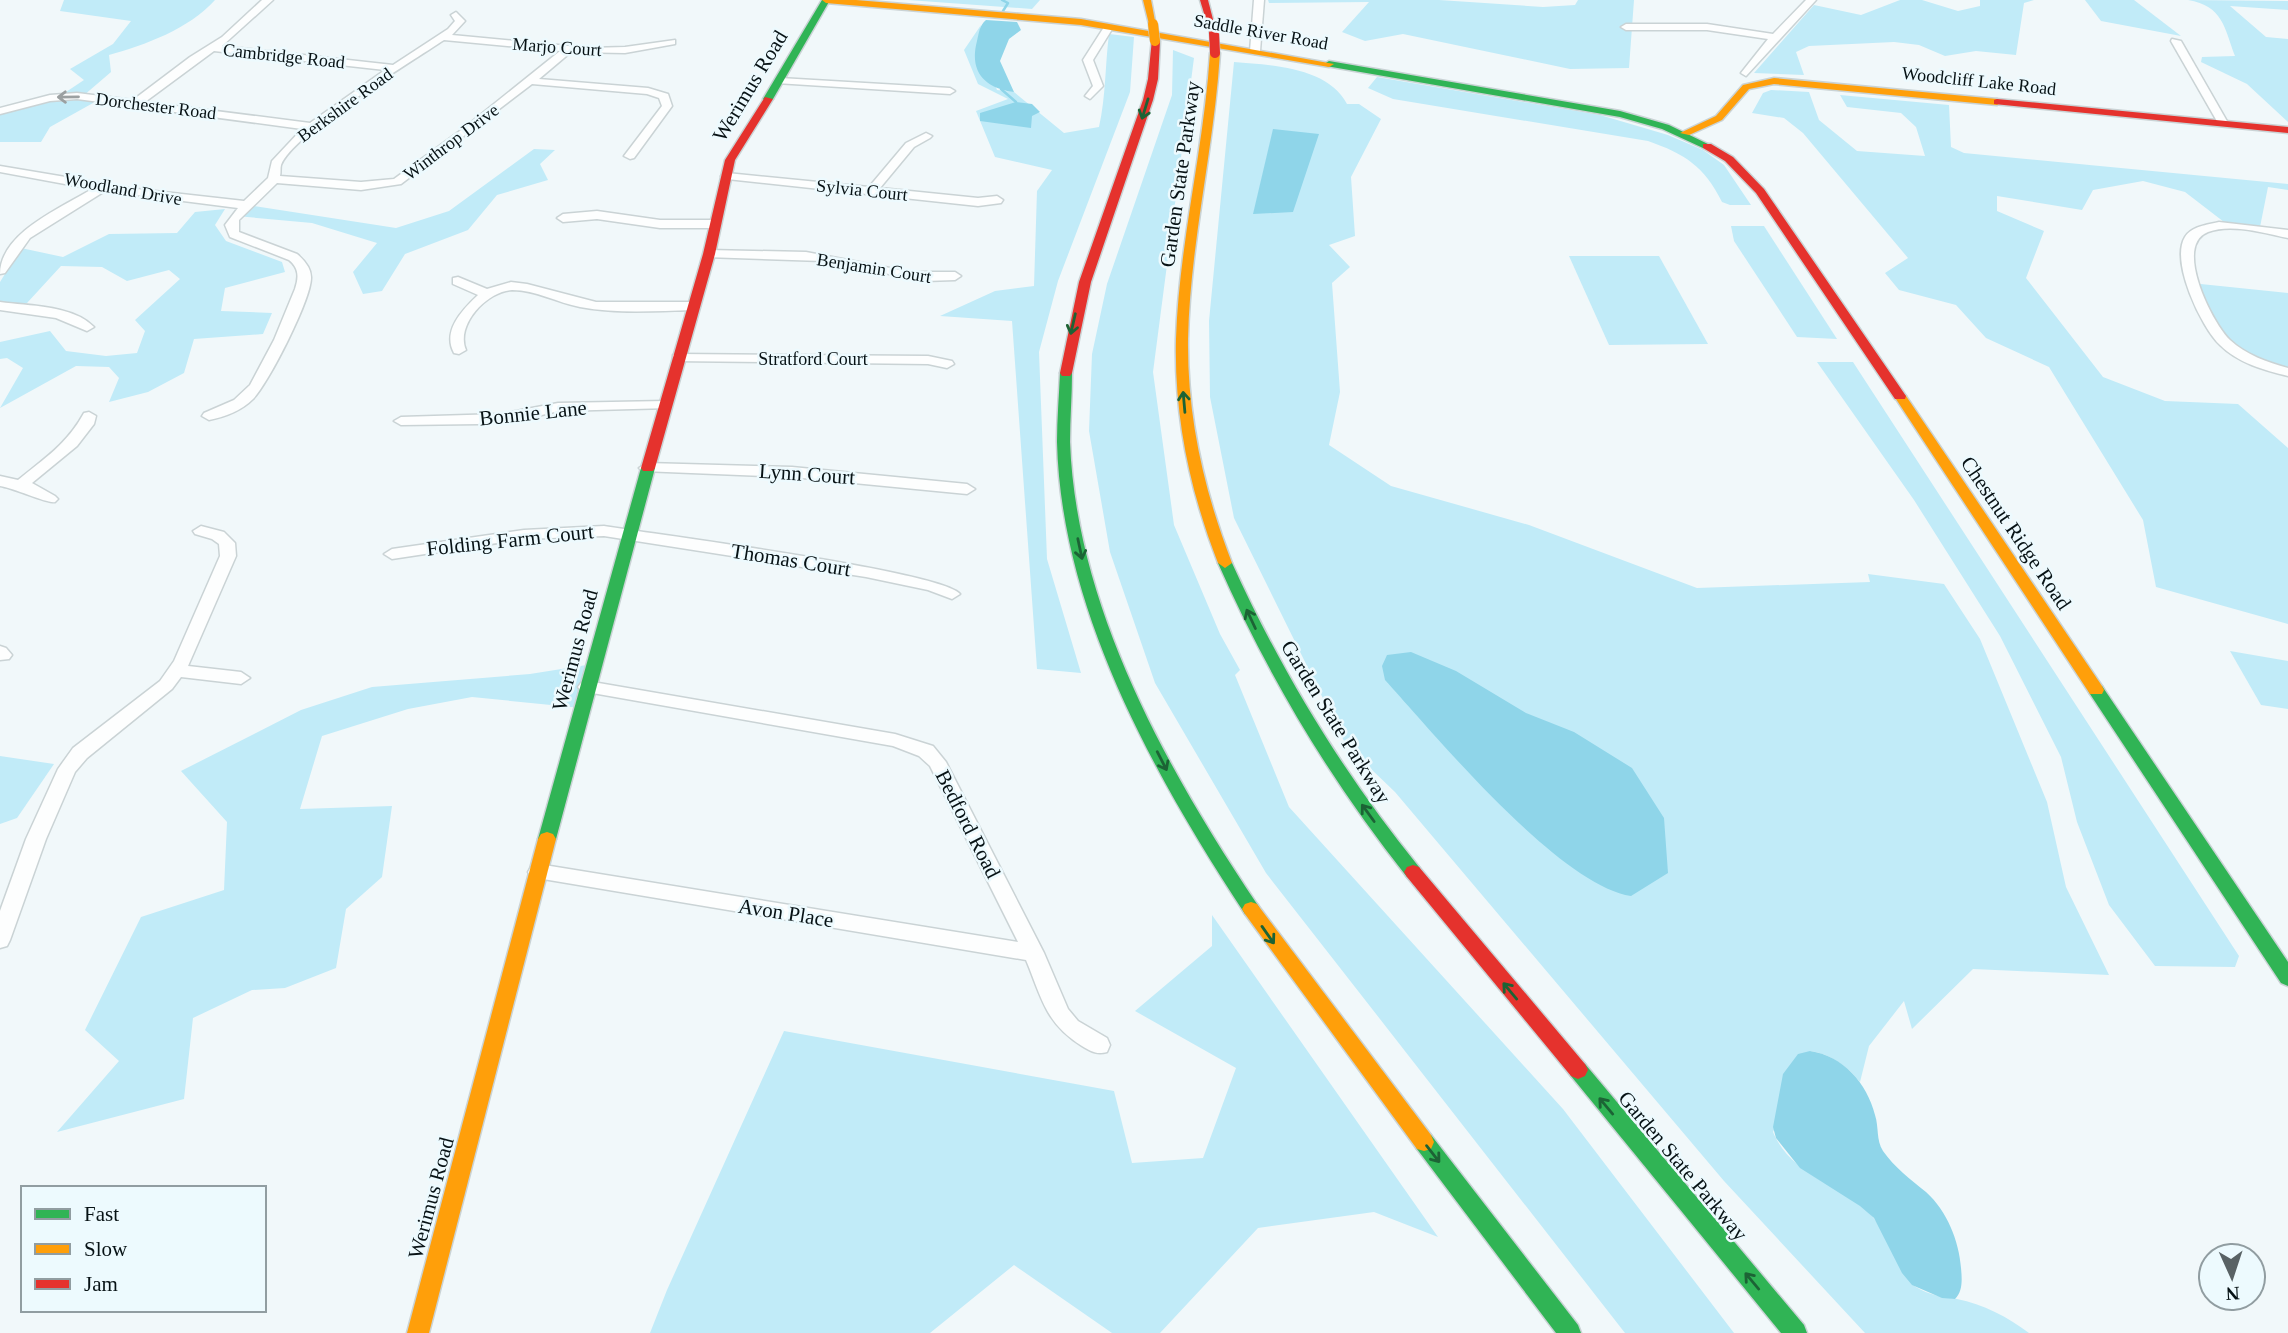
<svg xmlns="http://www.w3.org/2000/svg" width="2288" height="1333" font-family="Georgia,serif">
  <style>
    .green { fill: #c1ebf8 }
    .water { fill: #8fd5e9 }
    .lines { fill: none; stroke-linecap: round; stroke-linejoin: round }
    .stream { stroke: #8fd5e9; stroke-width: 2.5 }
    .street-casing { stroke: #cad3d5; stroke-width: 3 }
    .fast-casing { stroke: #cad3d5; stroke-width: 3 }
    .slow-casing { stroke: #cad3d5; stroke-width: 3 }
    .jam-casing { stroke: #cad3d5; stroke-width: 3 }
    .street { fill: #fdfefe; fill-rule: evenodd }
    .fast { fill: #30b455; fill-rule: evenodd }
    .slow { fill: #ff9f0a; fill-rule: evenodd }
    .jam { fill: #e5322d; fill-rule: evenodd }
    .slow-bridge-casing { stroke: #cad3d5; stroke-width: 11; stroke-linecap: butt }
    .jam-bridge-casing { stroke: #cad3d5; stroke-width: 11; stroke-linecap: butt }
    .slow-bridge { stroke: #ff9f0a; stroke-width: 10 }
    .jam-bridge { stroke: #e5322d; stroke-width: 10 }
    .oneway { stroke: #9ba0a1 }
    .oneway2 { stroke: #1c6335 }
    .labels { text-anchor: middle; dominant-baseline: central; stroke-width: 5; stroke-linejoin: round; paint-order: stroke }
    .far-street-label { font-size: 18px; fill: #071215; stroke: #edfafe }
    .street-label { font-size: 21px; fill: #071215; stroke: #edfafe }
  </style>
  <rect width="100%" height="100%" fill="#f1f8fa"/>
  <g class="green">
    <path d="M 64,0 L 215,0 C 189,29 145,45 109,55 L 111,72 L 83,96 L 102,98 L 50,127 L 41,142 L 0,142 L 0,111 L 60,96 L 84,80 L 70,69 L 113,44 L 131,21 L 60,11 Z"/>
    <polygon points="908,0 1040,0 1032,9"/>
    <polygon points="1268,0 1439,0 1543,7 1575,5 1578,0 1634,0 1629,68 1570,69 1403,34 1365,41 1342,32 1369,2 1269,3"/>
    <polygon points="1900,0 1922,0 1958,11 1980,6 1980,0 2034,0 2024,3 2016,55 1976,51 1945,56 1919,45 1894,42 1809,46 1796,52 1804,75 1754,73 1814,5 1861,15"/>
    <polygon points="2085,0 2134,0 2181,36 2101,21"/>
    <path d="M 2188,0 L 2288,1 L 2288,10 L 2230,6 L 2266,37 L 2288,39 L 2288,122 L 2247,84 L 2201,62 L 2202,57 L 2235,56 C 2224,27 2223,6 2188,0 Z"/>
    <path d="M 981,25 L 978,39 L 997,90 L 1014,92 L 1064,133 L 1099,127 C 1106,96 1105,65 1109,34 L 1134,37 L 1130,92 L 1058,281 L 1039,352 L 1047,559 L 1081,673 L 1037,669 L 1012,321 L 940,316 L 995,291 L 1034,286 L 1037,191 L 1052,170 L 995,157 L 976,111 L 1008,99 L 978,84 L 964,50 Z"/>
    <polygon points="1173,50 1194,58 1153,372 1174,525 1220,634 1240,670 1235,675 1289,807 1563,1109 1734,1333 1625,1333 1266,873 1155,683 1110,552 1089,431 1092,354 1107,284 1172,95"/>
    <path d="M 1234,62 C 1271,65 1328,67 1347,104 L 1359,104 L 1381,119 L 1351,177 L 1355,236 L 1329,245 L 1350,267 L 1332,283 L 1340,392 L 1329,445 L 1391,486 L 1529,525 L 1697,588 L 1870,582 L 1868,574 L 1944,584 L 1980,639 L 2047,802 L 2066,887 L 2109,975 L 1973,969 L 1912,1029 L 1904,1001 L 1869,1046 L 1860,1082 C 1847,1066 1831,1054 1810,1051 L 1773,1132 C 1791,1175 1839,1184 1870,1214 C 1887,1231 1899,1276 1916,1287 C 1929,1295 1942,1297 1957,1299 C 1983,1304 2008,1317 2029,1333 L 1865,1333 L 1724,1181 L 1395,792 L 1346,745 L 1234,518 L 1210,397 L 1209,321 Z"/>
    <path d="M 1377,77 L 1600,115 L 1668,135 L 1703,150 L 1724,165 L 1751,205 L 1730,205 L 1722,202 C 1704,166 1685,154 1648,141 L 1393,99 L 1368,88 Z"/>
    <polygon points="1771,90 1809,92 1819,120 1857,151 1925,156 1916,127 1901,113 1847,107 1840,95 1949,105 1951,147 1964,153 2288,184 2288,190 2268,187 2260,227 2224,222 2185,192 2143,181 2093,190 2082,210 1997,196 1997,211 2044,231 2026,278 2103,377 2165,401 2238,404 2288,448 2288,624 2156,587 2143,520 2049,367 1986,338 1956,305 1899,290 1885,273 1908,258 1803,133 1784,118 1752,113 1763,93"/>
    <polygon points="534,149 555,150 540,164 548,180 497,195 468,230 405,254 382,291 363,294 353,272 377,243 312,223 236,216 247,205 396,228 449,211"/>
    <polygon points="225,209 215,225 226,241 282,262 285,272 225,288 221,311 272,313 263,334 194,339 184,373 148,392 109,402 119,378 109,367 76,366 0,408 23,368 7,358 0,359 0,342 50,331 66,351 106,356 137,353 145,331 135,320 180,279 169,270 127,281 102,267 61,266 27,303 0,303 0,282 21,248 63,257 109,234 177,233 195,212"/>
    <polygon points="1731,226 1764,226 1837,339 1797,337 1734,241"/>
    <polygon points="1569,256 1659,256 1708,344 1609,345"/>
    <polygon points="2191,283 2288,293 2288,371 2230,350"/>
    <polygon points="1817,362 1853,362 2239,956 2235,967 2155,966 2109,905 2077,822 2061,757 2000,636 1914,500"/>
    <polygon points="2230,651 2288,661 2288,709 2261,705"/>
    <polygon points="593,664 581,708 472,697 408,709 322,736 300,809 392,806 382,877 346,909 336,968 285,988 252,990 193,1018 184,1099 57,1132 119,1061 85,1030 141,917 224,890 227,822 181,771 301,710 372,687 530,674"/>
    <polygon points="0,756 54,764 17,818 0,824"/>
    <polygon points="1212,915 1438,1237 1374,1212 1258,1228 1160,1333 1112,1333 1014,1265 930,1333 650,1333 667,1290 784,1031 1114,1091 1132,1163 1203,1158 1236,1068 1135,1011 1212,946"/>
  </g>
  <g class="water">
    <path d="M 986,20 L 1017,22 L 1021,30 L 1009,39 L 1000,61 L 1014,92 C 984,88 969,71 977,41 C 979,33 979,26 986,20 Z"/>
    <polygon points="1016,102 1032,104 1040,112 1032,116 1031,128 980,121 980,113"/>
    <polygon points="1273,129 1319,134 1293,212 1253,214"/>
    <path d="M 1411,652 L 1456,671 L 1526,713 L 1574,732 L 1632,768 L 1664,818 L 1668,873 L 1631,896 C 1559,885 1436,736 1385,680 L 1382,666 L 1387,655 Z"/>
    <path d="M 1810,1051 C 1843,1056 1867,1083 1875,1115 C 1879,1127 1876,1140 1883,1151 C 1894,1167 1911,1180 1926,1192 C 1947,1211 1959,1241 1961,1268 C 1962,1279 1963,1291 1955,1299 L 1942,1298 L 1912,1285 L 1902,1273 L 1874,1218 L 1860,1206 L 1800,1168 L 1776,1138 L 1773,1127 L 1783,1074 L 1798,1054 Z"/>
  </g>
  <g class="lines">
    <g class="stream">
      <polyline points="1002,0 1008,3 1003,11"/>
      <polyline points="1001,89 1016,102 1016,108"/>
    </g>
    <g class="street-casing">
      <g id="street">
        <path d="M 262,0 L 273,0 L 222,46 L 393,65 L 448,29 L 455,21 L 451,15 L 456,12 L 465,21 L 452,35 L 590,48 L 625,47 L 675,40 L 675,44 L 625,53 L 571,52 L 539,79 L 648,88 L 668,94 L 672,106 L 634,158 L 630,159 L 624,156 L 662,106 L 659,98 L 647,94 L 532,84 L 401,184 L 361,190 L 277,183 L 239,220 L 239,232 L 297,254 C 304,260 311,268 311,277 C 312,298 268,384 253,399 C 241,411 224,417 209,420 L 202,416 L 204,413 L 234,400 L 250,385 L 274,340 L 295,289 C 299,277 299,268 289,260 L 230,237 L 225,225 L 238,208 L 105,191 L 30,238 L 5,273 L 0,274 C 0,233 61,208 92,189 L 0,172 L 0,166 L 137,189 L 244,201 L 268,178 L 272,161 L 302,129 L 77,99 L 50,101 L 0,114 L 0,108 L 50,95 L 77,93 L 133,100 L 190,57 L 222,37 ZM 444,40 L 560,51 L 464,128 L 394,179 L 361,182 L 280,176 C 281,172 280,169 281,165 C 293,134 412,61 444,40 ZM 214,51 L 385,70 L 310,123 L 145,102 Z"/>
        <polygon points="1254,0 1264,0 1260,51 1255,54 1250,51"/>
        <polygon points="1806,0 1816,0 1746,76 1741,73 1768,39 1707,30 1626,30 1621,27 1626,24 1707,24 1773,34"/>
        <polygon points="1106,24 1114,26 1093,60 1103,86 1090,99 1085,96 1093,86 1083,60"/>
        <polygon points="2172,39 2181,41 2228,123 2227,125 2218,123 2171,41"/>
        <polygon points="780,78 950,88 955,91 950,94 776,83 776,79"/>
        <polygon points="926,133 932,136 930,138 914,147 880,188 978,198 997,196 1003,200 1001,203 978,206 727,179 721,176 727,173 869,187 906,143"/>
        <polygon points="597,211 660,220 714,220 720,224 714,228 660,228 597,219 563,222 557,218 563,214"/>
        <path d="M 2219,222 L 2288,230 L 2288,238 C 2264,233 2231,223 2208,232 C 2173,245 2212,323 2230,340 C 2246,355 2267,362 2288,368 L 2288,376 C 2264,370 2238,363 2220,345 C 2201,327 2170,261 2185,237 C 2192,226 2207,225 2219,222 Z"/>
        <polygon points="709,250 806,252 911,272 955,272 961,276 955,280 925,281 822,261 705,257 705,251"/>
        <path d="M 458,277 L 487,289 L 511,282 L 527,284 L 596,302 L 693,302 L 700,306 L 693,310 C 656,311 617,314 580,307 C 558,303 536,290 512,290 C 487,291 455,325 466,350 L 459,354 L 454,353 C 442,331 462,310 478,295 L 453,284 L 453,278 Z"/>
        <path d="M 0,302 C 28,306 73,305 94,327 L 87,331 L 56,318 L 0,310 Z"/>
        <polygon points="678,354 928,356 952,361 954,364 947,368 928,364 673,361 673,355"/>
        <polygon points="665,401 670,402 672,405 670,408 559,411 520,420 480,424 401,425 394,421 401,417 500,414 558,403"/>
        <path d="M 89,412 L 96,416 L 94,424 L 77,446 L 32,483 L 55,496 L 58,499 L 55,502 C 48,504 14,488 0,486 L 0,476 L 18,480 C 45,458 67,444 84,413 Z"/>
        <polygon points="647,463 792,467 967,484 975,489 967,494 792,477 642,471 639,468"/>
        <polygon points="201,526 224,532 235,543 236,556 188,666 241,672 250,678 241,684 181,677 172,689 87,758 75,772 46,839 10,940 7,946 0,948 0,911 26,839 58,769 73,748 160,681 174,661 220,556 219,544 212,539 195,534 193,531"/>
        <path d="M 604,526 C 652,534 942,571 960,594 L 952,599 L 928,590 L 866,577 L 604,536 L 524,539 L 392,559 L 384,554 L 392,549 L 524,530 Z"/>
        <polygon points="0,646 6,648 12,655 9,659 0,660"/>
        <path d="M 587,681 L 895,734 L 933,746 L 946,762 L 1044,953 L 1068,1009 L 1078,1021 L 1107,1038 L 1110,1045 L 1107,1052 C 1096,1055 1091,1051 1082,1046 C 1045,1023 1042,998 1026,960 L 531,877 L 528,872 L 531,867 L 538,864 L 1018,942 L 930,766 L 919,756 L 893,746 L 581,691 L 578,687 L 581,683 Z"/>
      </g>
    </g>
    <g class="fast-casing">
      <g id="fast">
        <polygon points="822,0 830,0 773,99 765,101 763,99"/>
        <polygon points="1329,61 1620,111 1669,125 1712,146 1703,148 1662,129 1620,117 1326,66 1324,64"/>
        <path d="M 1066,369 L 1072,373 C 1072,396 1070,419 1070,442 C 1076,607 1167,770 1257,904 L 1260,909 L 1257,914 L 1251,916 L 1245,914 C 1155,777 1061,610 1057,442 C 1057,419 1059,396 1060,373 Z"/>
        <polygon points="648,464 655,468 556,839 553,844 541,844 538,839 641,468"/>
        <path d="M 1225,558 L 1232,563 C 1282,673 1343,773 1419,867 L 1422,872 L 1419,877 L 1413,879 L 1407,877 C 1330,780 1268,676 1218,563 Z"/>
        <polygon points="2096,685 2102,686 2288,962 2288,986 2281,983 2090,694 2088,690 2090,686"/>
        <polygon points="1578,1061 1585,1064 1804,1325 1807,1333 1781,1333 1571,1076 1568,1070 1571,1064"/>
        <polygon points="1424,1133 1431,1135 1578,1325 1581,1333 1556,1333 1417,1149 1414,1142 1417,1135"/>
      </g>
    </g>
    <g class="slow-casing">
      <g id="slow">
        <polygon points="822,0 856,0 1081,19 1334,64 1329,67 1081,25 826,3"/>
        <polygon points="1143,0 1151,0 1156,26 1149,24"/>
        <path d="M 1215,50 L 1220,53 C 1214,149 1190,243 1188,339 C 1187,417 1204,491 1232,563 L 1225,568 L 1218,563 C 1190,491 1174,416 1176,339 C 1179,243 1204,149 1210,53 Z"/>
        <polygon points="1774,78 1997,99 2002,102 1997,105 1774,84 1749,89 1722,120 1689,135 1680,133 1716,116 1743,85"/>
        <polygon points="1900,392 1906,396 2102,686 2104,690 2102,694 2090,694 1894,396"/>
        <polygon points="547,832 553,834 556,839 429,1333 407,1333 538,839 541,834"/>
        <polygon points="1251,902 1257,904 1431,1135 1434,1142 1431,1149 1424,1151 1417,1149 1245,914 1242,909 1245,904"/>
      </g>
    </g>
    <g class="jam-casing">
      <g id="jam">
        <polygon points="1200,0 1208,0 1217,35 1210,33"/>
        <polygon points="1152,39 1160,41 1158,79 1153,100 1091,282 1072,373 1070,376 1062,376 1060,373 1079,282 1143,100 1148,79"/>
        <polygon points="765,97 773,99 735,160 715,254 655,468 653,471 643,471 641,468 703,254 725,160"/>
        <polygon points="1997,99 2288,127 2288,133 1994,104 1994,100"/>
        <polygon points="1703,144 1711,144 1733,157 1764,189 1906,396 1905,399 1895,399 1756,193 1725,161 1703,148"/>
        <polygon points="1413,865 1419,867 1585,1064 1588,1070 1585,1076 1578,1079 1571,1076 1407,877 1404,872 1407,867"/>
      </g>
    </g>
    <use href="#street" class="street"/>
    <use href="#fast" class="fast"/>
    <use href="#slow" class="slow"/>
    <use href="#jam" class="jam"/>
    <g class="slow-bridge-casing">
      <polyline id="slow-bridge" points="1153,24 1155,41"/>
    </g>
    <g class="jam-bridge-casing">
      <polyline id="jam-bridge" points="1214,33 1215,53"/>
    </g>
    <use href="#slow-bridge" class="slow-bridge"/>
    <use href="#jam-bridge" class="jam-bridge"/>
  </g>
  <defs><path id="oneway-shaft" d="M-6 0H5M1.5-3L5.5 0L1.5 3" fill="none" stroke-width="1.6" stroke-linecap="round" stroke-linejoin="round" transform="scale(1.75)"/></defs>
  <use class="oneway" href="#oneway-shaft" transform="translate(68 97) rotate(179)"/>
  <g class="oneway2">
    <use href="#oneway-shaft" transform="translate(1145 109) rotate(107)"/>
    <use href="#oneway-shaft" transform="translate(1073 324) rotate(103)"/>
    <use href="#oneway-shaft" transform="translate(1184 402) rotate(-95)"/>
    <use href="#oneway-shaft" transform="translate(1080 549) rotate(78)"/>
    <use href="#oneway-shaft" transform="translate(1251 619) rotate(-115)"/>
    <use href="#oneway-shaft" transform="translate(1162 761) rotate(63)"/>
    <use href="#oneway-shaft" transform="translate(1368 813) rotate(-126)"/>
    <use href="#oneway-shaft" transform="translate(1268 935) rotate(55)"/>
    <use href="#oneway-shaft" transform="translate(1510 991) rotate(-130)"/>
    <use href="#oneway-shaft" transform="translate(1606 1106) rotate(-130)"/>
    <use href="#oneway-shaft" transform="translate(1433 1154) rotate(52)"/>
    <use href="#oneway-shaft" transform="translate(1752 1281) rotate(-130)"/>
  </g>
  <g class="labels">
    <g class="far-street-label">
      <text transform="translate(1261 32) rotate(10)">Saddle River Road</text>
      <text transform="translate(557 47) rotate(4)">Marjo Court</text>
      <text transform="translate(284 56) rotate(6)">Cambridge Road</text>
      <text transform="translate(1979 81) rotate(6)">Woodcliff Lake Road</text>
      <text transform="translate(345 105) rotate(-36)">Berkshire Road</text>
      <text transform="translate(156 106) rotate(7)">Dorchester Road</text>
      <text transform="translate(451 142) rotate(-37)">Winthrop Drive</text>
      <text transform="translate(123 189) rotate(10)">Woodland Drive</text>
      <text transform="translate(862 190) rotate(6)">Sylvia Court</text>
      <text transform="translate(874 268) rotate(9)">Benjamin Court</text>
      <text x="813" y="359">Stratford Court</text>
    </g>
    <g class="street-label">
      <text transform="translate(750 86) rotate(-59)">Werimus Road</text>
      <text transform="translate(1180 174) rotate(-82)">Garden State Parkway</text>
      <text transform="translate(533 413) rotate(-6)">Bonnie Lane</text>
      <text transform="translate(807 474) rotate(4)">Lynn Court</text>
      <text transform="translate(2016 533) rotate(56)">Chestnut Ridge Road</text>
      <text transform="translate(510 540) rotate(-6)">Folding Farm Court</text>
      <text transform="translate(791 560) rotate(9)">Thomas Court</text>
      <text transform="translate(575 650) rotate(-75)">Werimus Road</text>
      <text transform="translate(1336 722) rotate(58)">Garden State Parkway</text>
      <text transform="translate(968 824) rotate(63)">Bedford Road</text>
      <text transform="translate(786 913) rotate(9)">Avon Place</text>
      <text transform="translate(1683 1166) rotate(50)">Garden State Parkway</text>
      <text transform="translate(431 1198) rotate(-75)">Werimus Road</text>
    </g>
  </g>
  <rect x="21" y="1186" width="245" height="126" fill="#edfafe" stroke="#919da1" stroke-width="2"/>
  <rect x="35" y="1209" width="35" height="10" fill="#30b455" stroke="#919da1" stroke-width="2"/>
  <text x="84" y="1221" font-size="21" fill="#071215">Fast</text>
  <rect x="35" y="1244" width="35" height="10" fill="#ff9f0a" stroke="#919da1" stroke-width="2"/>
  <text x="84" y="1256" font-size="21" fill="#071215">Slow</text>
  <rect x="35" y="1279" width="35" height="10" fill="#e5322d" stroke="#919da1" stroke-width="2"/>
  <text x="84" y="1291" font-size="21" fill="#071215">Jam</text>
  <g transform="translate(2232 1277) rotate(177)"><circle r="33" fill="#edfafe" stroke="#919da1" stroke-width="2"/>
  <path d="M0-5L12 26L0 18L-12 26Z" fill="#596265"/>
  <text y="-10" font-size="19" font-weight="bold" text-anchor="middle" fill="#071215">N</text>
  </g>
</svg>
